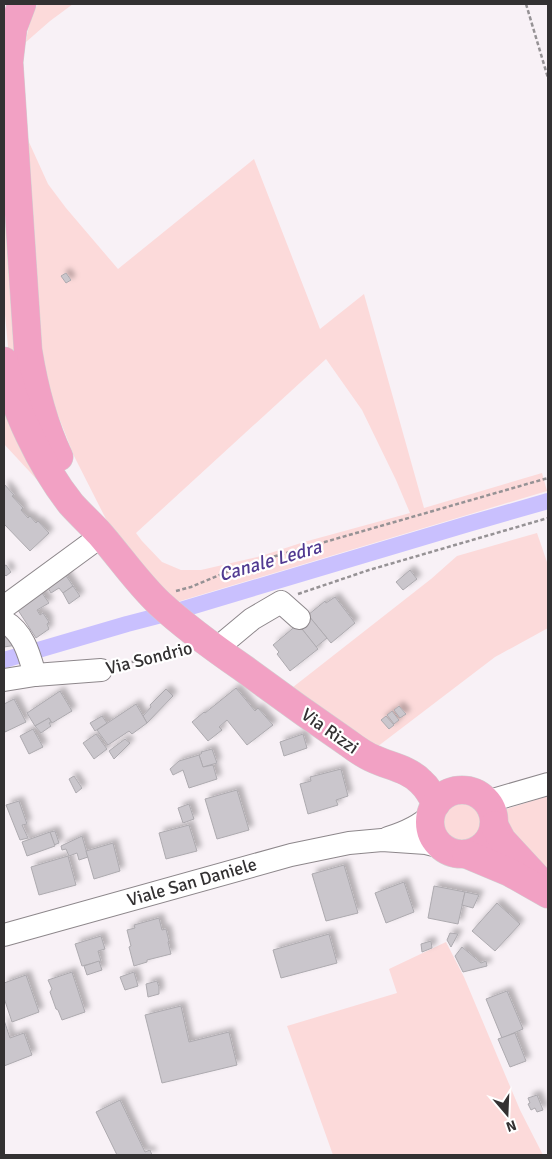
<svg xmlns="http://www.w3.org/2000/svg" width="552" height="1159" font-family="Signika,sans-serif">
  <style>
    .green { fill: #fcdada; fill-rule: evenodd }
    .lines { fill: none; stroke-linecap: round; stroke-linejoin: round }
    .canal { stroke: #c9c0fe; stroke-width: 16 }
    .building { fill: #cac6cc; stroke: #adaaaf; filter: url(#shadow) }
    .minor-casing { stroke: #8d878b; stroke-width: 24 }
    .major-casing { stroke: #d2d2d2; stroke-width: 29 }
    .path { stroke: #969295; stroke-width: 2.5; stroke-dasharray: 4 2.5; stroke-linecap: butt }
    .minor { stroke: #fff; stroke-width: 22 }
    .major { stroke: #f2a1c4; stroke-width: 28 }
    .labels { text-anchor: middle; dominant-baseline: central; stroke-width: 4.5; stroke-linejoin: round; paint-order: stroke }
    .street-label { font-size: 18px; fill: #333132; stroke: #fff }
    .water-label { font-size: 19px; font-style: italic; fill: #513a91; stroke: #fff }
  </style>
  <defs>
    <filter id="shadow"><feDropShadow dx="4.5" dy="-4.5" stdDeviation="2.5" flood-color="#0004"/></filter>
  </defs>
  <rect width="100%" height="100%" fill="#f8f1f6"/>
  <g class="green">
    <path d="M 38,4 L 73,4 L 50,21 L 26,42 C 28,28 31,16 38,4 Z"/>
    <path d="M 28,140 L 48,184 L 66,208 L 118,269 L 254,159 L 320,329 L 364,294 L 424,508 L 542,473 L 547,491 L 177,602 L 160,589 L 111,529 L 74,456 L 48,390 L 42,351 L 36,289 L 31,219 ZM 326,359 L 362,410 L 396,480 L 410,513 L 304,542 L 261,556 L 201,570 L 181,570 L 162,562 L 142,541 L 136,533 Z"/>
    <polygon points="8,193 19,347 12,362 8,347 4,304 4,194"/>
    <polygon points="4,398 67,512 4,444"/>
    <polygon points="537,533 548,565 548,628 495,657 373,750 288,691 431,579 457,556"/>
    <polygon points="548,796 548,879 512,838 500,811"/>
    <circle cx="462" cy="822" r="21"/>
    <polygon points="446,942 464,977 520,1110 543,1155 333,1155 287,1026 397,993 389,969"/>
  </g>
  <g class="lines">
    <polyline class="canal" points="4,660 127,624 177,611 468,524 548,501"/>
  </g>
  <g class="building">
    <polygon points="66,273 71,280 66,283 61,276"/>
    <polygon points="4,484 14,495 12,496 23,508 21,510 28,518 30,516 36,523 38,521 49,533 30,551 4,524"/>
    <polygon points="6,565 11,572 6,576 4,574 4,566"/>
    <polygon points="410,570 417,579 403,590 396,582"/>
    <polygon points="63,571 73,586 63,593 59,588 51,593 45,583"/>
    <polygon points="73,586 80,596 69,604 63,593"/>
    <polygon points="40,590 49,603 37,610 40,615 43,613 49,622 47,624 49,629 36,638 16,607"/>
    <polygon points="335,597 355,623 331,643 308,615 325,601 326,603"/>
    <polygon points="308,615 327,638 316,647 298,624"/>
    <polygon points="298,624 318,649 290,671 277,654 279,652 273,645"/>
    <polygon points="4,632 17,645 4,647"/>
    <polygon points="236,688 255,711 258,708 273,725 247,745 227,720 219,727 222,730 208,741 192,722 204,712 205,713"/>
    <polygon points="166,689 173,696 147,723 143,716 151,707 150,705"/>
    <polygon points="60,691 72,711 52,723 49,718 35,726 27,713"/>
    <polygon points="14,699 26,722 5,732 4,730 4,704"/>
    <polygon points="136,704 147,723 132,734 129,731 108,745 97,730"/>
    <polygon points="399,706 406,714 400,718 394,710"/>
    <polygon points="392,711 399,720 394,724 387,715"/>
    <polygon points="102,716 107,723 95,731 90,723"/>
    <polygon points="386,716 394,725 389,729 381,720"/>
    <polygon points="49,718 51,722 49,723 51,726 41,733 35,726"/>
    <polygon points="33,729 43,747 29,754 20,736"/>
    <polygon points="96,734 107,749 94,759 83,743"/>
    <polygon points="303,734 307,748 284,756 280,742"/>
    <polygon points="125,739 130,743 114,759 109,751"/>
    <polygon points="212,749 217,763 203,767 199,755 202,753 201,752"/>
    <polygon points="199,755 203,767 213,765 217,779 189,788 183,770 173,775 170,769 179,761"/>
    <polygon points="341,769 348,796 336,800 338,805 308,814 300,784 311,781 310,777"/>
    <polygon points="74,776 82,788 76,793 69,779"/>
    <polygon points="237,790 249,830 217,839 205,799"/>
    <polygon points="19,801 27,824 22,825 28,838 20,840 6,805"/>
    <polygon points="189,804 194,819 183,823 178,808"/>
    <polygon points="189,825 197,851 166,859 159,833"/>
    <polygon points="55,831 59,843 54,845 50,832"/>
    <polygon points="50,832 55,846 27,856 22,842"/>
    <polygon points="82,836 88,857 79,860 77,853 69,856 66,849 62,850 61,846"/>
    <polygon points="113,843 120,871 94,879 86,851"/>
    <polygon points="68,856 76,885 39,895 31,867"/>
    <polygon points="344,865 358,913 326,921 312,874"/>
    <polygon points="404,882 414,912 386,923 375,893"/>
    <polygon points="434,886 465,892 458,924 428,918"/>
    <polygon points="465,892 479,895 473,908 462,905"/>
    <polygon points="497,903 520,924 495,951 472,931"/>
    <polygon points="159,918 162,930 166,929 169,941 168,942 171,954 147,960 147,962 134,966 129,947 131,946 127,930 135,928 134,925"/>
    <polygon points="450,933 458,934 451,947 447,940"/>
    <polygon points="329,934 337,963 281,978 273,950"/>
    <polygon points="101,936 105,949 98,951 101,961 82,966 75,944"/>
    <polygon points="431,941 432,948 422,952 421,944"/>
    <polygon points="462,947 481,963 486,961 487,966 463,972 455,956"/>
    <polygon points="99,961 102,970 87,975 84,966"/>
    <polygon points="72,972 85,1012 62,1020 58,1010 56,1009 50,992 52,989 48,980"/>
    <polygon points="134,972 138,986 125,990 120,977"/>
    <polygon points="26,975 39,1012 12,1022 4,998 4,983"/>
    <polygon points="157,981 159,987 159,994 148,997 146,984"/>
    <polygon points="507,991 523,1029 502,1038 486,999"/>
    <polygon points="181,1006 189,1042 229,1032 237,1065 162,1083 145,1015"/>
    <polygon points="4,1020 10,1038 24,1033 32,1055 4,1066"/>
    <polygon points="515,1033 526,1061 510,1067 498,1039"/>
    <polygon points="537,1095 543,1110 537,1112 535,1108 531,1110 528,1104 530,1103 528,1098"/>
    <polygon points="120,1100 145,1152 150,1150 152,1155 117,1155 96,1112"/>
  </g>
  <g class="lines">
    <g class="minor-casing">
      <g id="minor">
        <polyline points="4,607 101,536"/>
        <path d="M 4,621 C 24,633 29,654 35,675"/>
        <polyline points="216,649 252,619 281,602 299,618"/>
        <polyline points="4,680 35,675 101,670"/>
        <polyline points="486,802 548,784"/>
        <path d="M 388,838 C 404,833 419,827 431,815"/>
        <polyline points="4,935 291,855 349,843 382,840 426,843 442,847"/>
      </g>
    </g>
    <g class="major-casing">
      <g id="major">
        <path d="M 22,4 L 13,28 L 9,62 L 28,350 C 34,387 43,423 59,457"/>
        <path d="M 4,361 C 13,408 41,466 71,504 C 80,514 91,524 100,534 C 120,557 137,582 159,603 C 185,627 214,648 243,668 C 278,694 313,719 348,743 C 356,749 364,755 374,759 C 389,766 409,769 421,782 C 428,788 432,796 436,804"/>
        <circle cx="462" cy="822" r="32"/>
        <polyline points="494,825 502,840 539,880"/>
        <polyline points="466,854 509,872 548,894"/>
      </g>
    </g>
    <g class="path">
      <polyline points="526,4 548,78"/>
      <polyline points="176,591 191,587 241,566 548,478"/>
      <polyline points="298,594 369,570 548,518"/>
      <polyline points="119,665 182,650"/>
    </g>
    <use href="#minor" class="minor"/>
    <use href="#major" class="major"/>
  </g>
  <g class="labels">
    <g class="street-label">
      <text transform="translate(149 658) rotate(-14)">Via Sondrio</text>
      <text transform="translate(330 731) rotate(35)">Via Rizzi</text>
      <text transform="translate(192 882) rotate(-16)">Viale San Daniele</text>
    </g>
    <g class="water-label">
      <text transform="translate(270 561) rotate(-16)">Canale Ledra</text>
    </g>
  </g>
  <rect width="552" height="1159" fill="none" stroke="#333132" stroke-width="10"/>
  <g transform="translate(507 1114) rotate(161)" stroke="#ffffff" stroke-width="4" paint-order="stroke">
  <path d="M0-4L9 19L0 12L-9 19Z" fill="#333132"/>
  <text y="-8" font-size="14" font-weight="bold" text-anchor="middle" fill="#333132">N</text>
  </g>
</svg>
